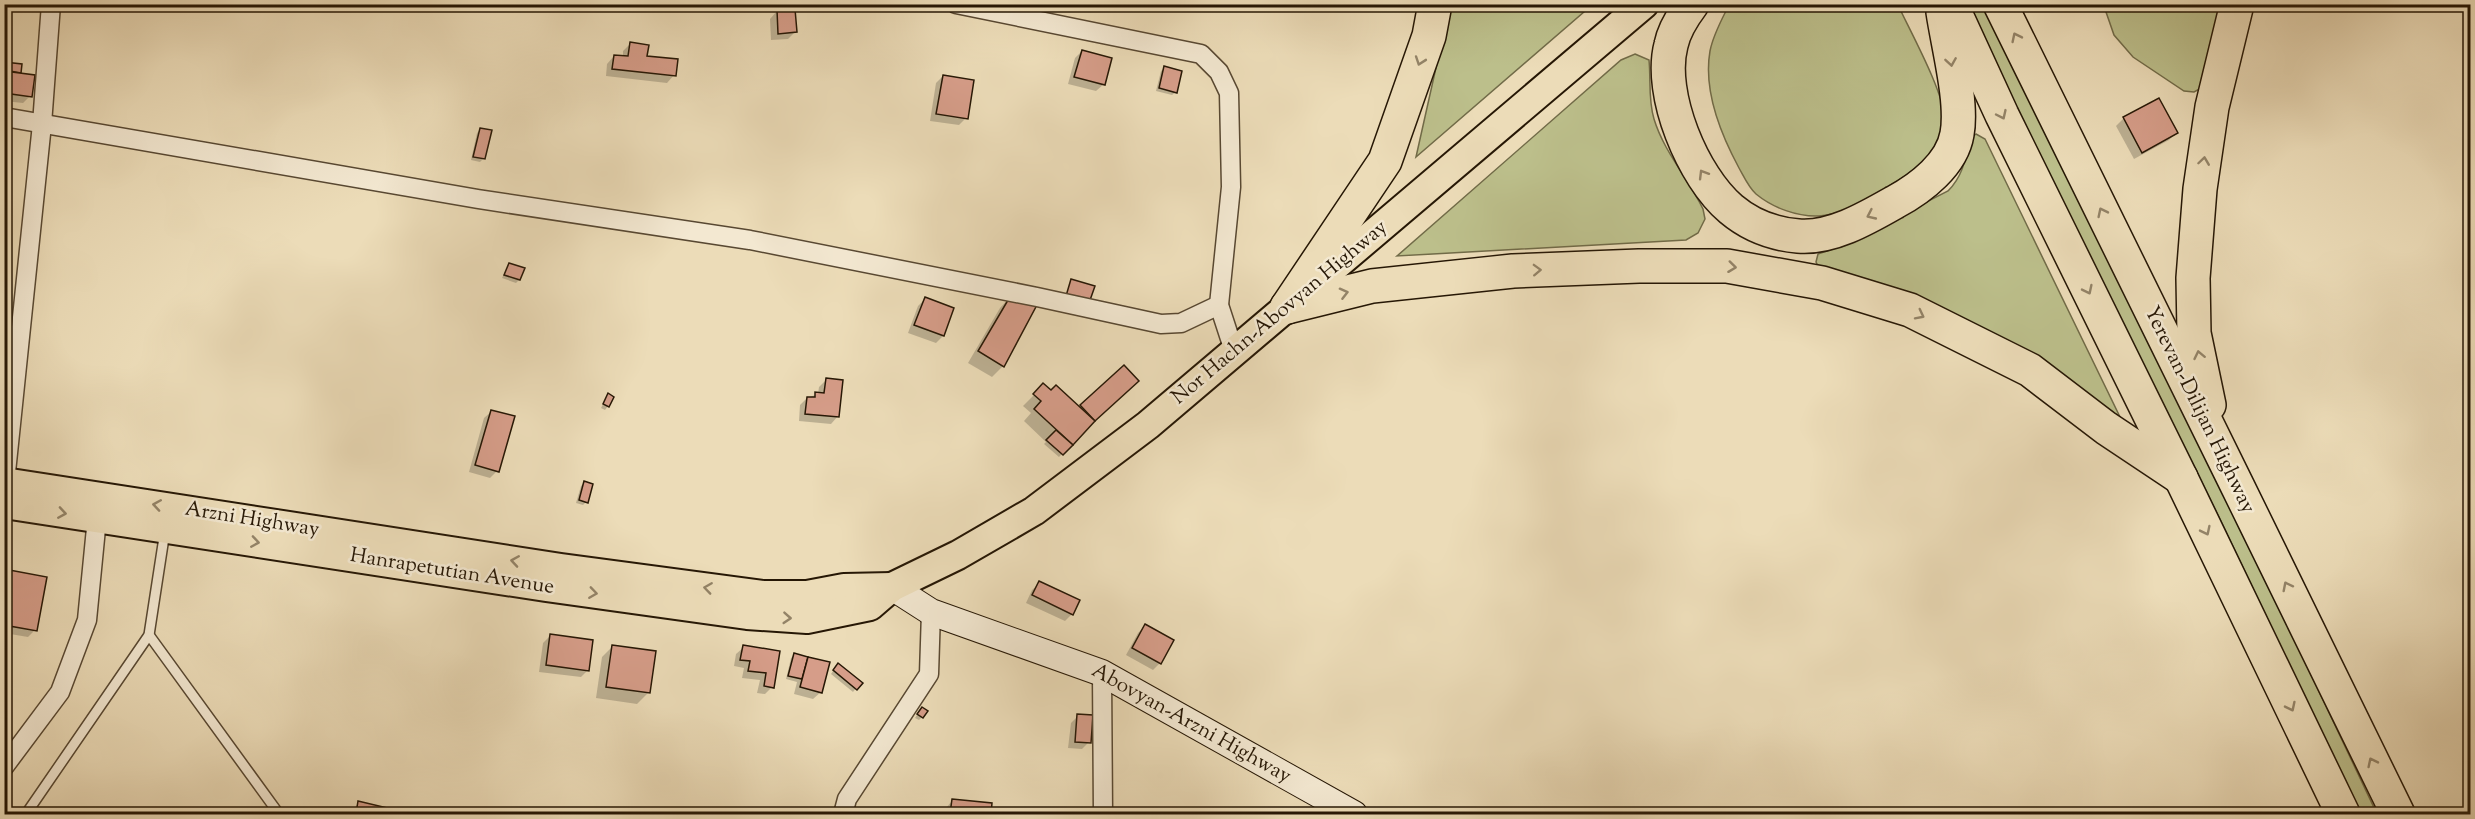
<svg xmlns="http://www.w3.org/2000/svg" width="2475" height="819" font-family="'Sorts Mill Goudy',serif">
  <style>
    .green { fill: #bcbf8b; stroke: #716b48; stroke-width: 1.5 }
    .shadow { fill: #0003 }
    .building { fill: #d69d89; stroke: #261705; stroke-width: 1.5 }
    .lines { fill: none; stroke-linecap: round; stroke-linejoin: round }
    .lane-casing { stroke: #584832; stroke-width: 12 }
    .street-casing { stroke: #584832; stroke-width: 21 }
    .secondary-casing { stroke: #261705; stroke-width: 28 }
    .primary-casing { stroke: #261705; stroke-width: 32 }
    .highway-casing { stroke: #261705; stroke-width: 36 }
    .lane { stroke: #f3e8d1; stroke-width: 9 }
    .street { stroke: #f3e8d1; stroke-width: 18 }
    .secondary { stroke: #f3e8d1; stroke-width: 26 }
    .primary { stroke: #ecdcb8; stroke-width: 28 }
    .highway { stroke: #ecdcb8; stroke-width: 33 }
    .oneway { stroke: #938367 }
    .labels { text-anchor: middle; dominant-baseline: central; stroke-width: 5; stroke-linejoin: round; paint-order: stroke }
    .street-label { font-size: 21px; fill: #261705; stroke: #f3e8d1 }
  </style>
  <rect width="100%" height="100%" fill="#ecdcb8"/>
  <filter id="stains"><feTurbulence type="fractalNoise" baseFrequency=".00333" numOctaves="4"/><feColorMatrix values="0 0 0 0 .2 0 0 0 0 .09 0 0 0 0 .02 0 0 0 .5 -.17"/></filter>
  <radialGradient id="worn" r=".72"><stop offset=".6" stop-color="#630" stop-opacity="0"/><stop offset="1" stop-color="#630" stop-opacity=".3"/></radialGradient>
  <g class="green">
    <polygon points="2114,4 2230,5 2207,85 2194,92 2184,91 2133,57 2114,35 2105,9"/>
    <polygon points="1450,5 1592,5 1416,157"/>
    <path d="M 1729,5 L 1898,5 C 1909,29 1945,94 1944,118 C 1942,149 1919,168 1894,183 C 1871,197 1847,214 1819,216 C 1798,217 1773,208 1756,194 C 1749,188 1744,177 1739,168 C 1720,133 1703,91 1710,51 C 1713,35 1722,19 1729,5 Z"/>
    <polygon points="1965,5 1983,5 2220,482 2377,814 2360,814 2219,517"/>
    <path d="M 1635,54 L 1649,60 C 1651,80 1648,100 1654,119 C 1664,152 1688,178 1703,209 L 1705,219 L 1698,233 L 1686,240 L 1397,256 L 1621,60 Z"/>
    <path d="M 1976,134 L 1985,139 L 2120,417 L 2031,355 L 1819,268 L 1816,262 L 1818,254 L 1841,246 L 1948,191 C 1962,177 1967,160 1968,139 Z"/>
  </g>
  <g class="shadow">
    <polygon points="777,11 795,32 788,39 771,40 770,19"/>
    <polygon points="630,44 646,57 674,75 667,83 606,76 607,64 614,56 623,57 623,51"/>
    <polygon points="1082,51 1104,84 1096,91 1068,84 1075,58"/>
    <polygon points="4,63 20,72 18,74 30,96 23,103 4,101"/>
    <polygon points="1165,68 1176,92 1172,95 1156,91 1161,71"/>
    <polygon points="943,76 966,118 959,125 930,121 936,83"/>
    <polygon points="2159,100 2176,133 2169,140 2134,159 2116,126 2124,118"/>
    <polygon points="481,129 483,159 480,162 471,160 477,133"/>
    <polygon points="509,264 519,280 516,283 502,278"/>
    <polygon points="1011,296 1003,366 992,377 968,363 1000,308"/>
    <polygon points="925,299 943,336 936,343 908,333 918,306"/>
    <polygon points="1124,367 1129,388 1090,424 1059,457 1044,444 1046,442 1024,421 1031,413 1023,406 1043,386 1079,408"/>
    <polygon points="826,380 838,416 831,424 799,421 800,405 807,398 818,394 819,387"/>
    <polygon points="608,395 608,406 605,410 601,408"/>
    <polygon points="492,411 497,471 490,478 469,472 484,418"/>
    <polygon points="584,483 586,502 583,505 576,503 581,486"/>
    <polygon points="4,571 35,630 28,637 4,633"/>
    <polygon points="1040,583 1072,614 1065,621 1026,603 1032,590"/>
    <polygon points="1145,626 1160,663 1153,670 1126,655 1138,633"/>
    <polygon points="550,636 588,670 581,677 539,672 543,643"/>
    <polygon points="613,646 648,693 637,704 596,698 602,657"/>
    <polygon points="744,647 778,652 772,687 765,694 757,693 760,680 742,678 744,668 734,666 736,654"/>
    <polygon points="794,655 828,663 821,692 813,699 794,694 797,682 786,679 791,658"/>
    <polygon points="835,668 860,683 853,692 831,674"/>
    <polygon points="919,712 922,717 919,720 915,718"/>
    <polygon points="1078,716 1089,742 1082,749 1068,748 1071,723"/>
    <polygon points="952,801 991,805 990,814 941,814"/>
    <polygon points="359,803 398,812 398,814 348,814"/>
  </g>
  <g class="building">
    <polygon points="795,9 797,32 778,34 777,10"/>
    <polygon points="630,42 649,45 647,56 678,59 676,76 612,69 614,55 628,56"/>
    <polygon points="1082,50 1112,58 1105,85 1074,77"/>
    <polygon points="4,62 22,64 21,73 4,70"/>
    <polygon points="1164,66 1182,71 1177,93 1159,88"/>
    <polygon points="4,71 35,75 32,97 4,93"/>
    <polygon points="943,75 974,80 968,119 936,114"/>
    <polygon points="2159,98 2178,133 2142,153 2123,117"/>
    <polygon points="480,128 492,130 485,159 473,157"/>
    <polygon points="509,263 525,268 520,280 504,275"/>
    <polygon points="1071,279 1095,286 1089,303 1066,296"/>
    <polygon points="1011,295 1038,303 1004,367 978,351"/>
    <polygon points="925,297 954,308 944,336 914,325"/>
    <polygon points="1124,365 1139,381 1095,421 1080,405"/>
    <polygon points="826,378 843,380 839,417 805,414 807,397 815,397 815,392 824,393"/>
    <polygon points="1043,383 1051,390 1056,385 1095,421 1073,445 1034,409 1041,401 1033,394"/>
    <polygon points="608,393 614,397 609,407 603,404"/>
    <polygon points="491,410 515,416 499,472 475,465"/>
    <polygon points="1056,430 1073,445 1063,455 1046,440"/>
    <polygon points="584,481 593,484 588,503 579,500"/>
    <polygon points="4,569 47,577 37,631 4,625"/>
    <polygon points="1039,581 1080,600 1073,615 1032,595"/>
    <polygon points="1145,624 1174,640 1161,664 1132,648"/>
    <polygon points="550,634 593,640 589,671 546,665"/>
    <polygon points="612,645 656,651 650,693 606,687"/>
    <polygon points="743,645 780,651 774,688 764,686 766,673 748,671 750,661 740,660"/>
    <polygon points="794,653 808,657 802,679 788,676"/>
    <polygon points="808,657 830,662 822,693 800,687"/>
    <polygon points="838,663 863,683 857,690 833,670"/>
    <polygon points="922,707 928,711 923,718 917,714"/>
    <polygon points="1077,714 1093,715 1091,743 1075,742"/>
    <polygon points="952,799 992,803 991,814 950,814"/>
    <polygon points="358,801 400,811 399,814 356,814"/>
    <polygon points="858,810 873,813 873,814 856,814"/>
  </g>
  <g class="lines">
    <g class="lane-casing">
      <g id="lane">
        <polyline points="149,635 279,814"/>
        <polyline points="26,814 149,635 165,531"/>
      </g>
    </g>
    <g class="street-casing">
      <g id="street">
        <polyline points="956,4 1201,54 1219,72 1229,93 1231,187 1219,305 1234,351"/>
        <polyline points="4,117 478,199 750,240 1037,297 1161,324 1181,323 1219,305"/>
        <polyline points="5,482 42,124 51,4"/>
        <polyline points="1102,673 1103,814"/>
        <polyline points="4,767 60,692 87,620 97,518"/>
        <polyline points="843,814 847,799 929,674 931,612"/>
      </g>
    </g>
    <g class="secondary-casing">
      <polyline id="secondary" points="892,587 931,612 1102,673 1354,814"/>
    </g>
    <g class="primary-casing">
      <g id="primary">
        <polyline points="4,482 561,568 763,595 807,595 844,588 892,587"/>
        <polyline points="4,504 546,587 747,615 807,619 870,606 892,587 958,555 1034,511 1148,425 1644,4"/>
      </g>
    </g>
    <g class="highway-casing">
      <g id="highway">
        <path d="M 1692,4 C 1683,16 1674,30 1671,45 C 1658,94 1693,177 1731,209 C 1750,225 1774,234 1798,236 C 1831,239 1867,218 1895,202 C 1921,188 1952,164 1957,134 C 1963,102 1948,46 1943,12"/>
        <polyline points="1951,4 2002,115 2181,478 2343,814"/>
        <path d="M 2000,4 C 2132,275 2267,543 2398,814"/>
        <polyline points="1287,307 1372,286 1513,271 1639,266 1727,266 1822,283 1910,310 2030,370 2106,428 2181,478"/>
        <polyline points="1287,307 1385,161 1429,36 1435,4"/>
        <polyline points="2209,405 2194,333 2193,278 2200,189 2212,107 2237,4"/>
      </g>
    </g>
    <use href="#lane" class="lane"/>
    <use href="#street" class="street"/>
    <use href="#secondary" class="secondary"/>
    <use href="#primary" class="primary"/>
    <use href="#highway" class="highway"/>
  </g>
  <defs><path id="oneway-chevron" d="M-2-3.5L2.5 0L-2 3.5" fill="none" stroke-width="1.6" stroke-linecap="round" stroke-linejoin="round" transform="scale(1.5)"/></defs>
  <g class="oneway">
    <use href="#oneway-chevron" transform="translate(2016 37) rotate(-116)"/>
    <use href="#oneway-chevron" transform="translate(1420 61) rotate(109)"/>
    <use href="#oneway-chevron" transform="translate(1951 62) rotate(81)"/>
    <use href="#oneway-chevron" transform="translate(2002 115) rotate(65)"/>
    <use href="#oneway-chevron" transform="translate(2204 161) rotate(-82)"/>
    <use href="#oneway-chevron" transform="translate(1703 174) rotate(-121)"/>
    <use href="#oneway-chevron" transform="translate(2102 212) rotate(-116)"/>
    <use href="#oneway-chevron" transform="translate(1871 215) rotate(155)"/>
    <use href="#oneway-chevron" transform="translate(1732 267) rotate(7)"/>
    <use href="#oneway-chevron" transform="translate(1537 270) rotate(-2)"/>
    <use href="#oneway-chevron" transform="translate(2088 290) rotate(64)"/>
    <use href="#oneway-chevron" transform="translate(1344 293) rotate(-14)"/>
    <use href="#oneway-chevron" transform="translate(1920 315) rotate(27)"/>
    <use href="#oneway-chevron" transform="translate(2199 355) rotate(-102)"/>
    <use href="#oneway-chevron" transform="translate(157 505) rotate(-171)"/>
    <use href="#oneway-chevron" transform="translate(62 513) rotate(9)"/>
    <use href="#oneway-chevron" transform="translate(2206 531) rotate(64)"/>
    <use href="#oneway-chevron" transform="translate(255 542) rotate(9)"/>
    <use href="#oneway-chevron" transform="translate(515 561) rotate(-171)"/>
    <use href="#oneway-chevron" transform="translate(2287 586) rotate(-117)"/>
    <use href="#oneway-chevron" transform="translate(708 588) rotate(-172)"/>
    <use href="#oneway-chevron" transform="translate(593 593) rotate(8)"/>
    <use href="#oneway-chevron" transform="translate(787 618) rotate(4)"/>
    <use href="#oneway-chevron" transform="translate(2291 707) rotate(64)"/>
    <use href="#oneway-chevron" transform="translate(2372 762) rotate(-116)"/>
  </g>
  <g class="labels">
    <g class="street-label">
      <text transform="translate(1280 313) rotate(-40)">Nor Hachn-Abovyan Highway</text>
      <text transform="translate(2199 410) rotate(64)">Yerevan-Dilijan Highway</text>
      <text transform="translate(252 520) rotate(9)">Arzni Highway</text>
      <text transform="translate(452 572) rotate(9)">Hanrapetutian Avenue</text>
      <text transform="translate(1191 724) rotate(29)">Abovyan-Arzni Highway</text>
    </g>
  </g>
  <rect width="2475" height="819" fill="none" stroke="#ecdcb8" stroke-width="24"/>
  <rect x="6" y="6" width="2463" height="807" fill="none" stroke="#261705" stroke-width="3"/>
  <rect x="12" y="12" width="2451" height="795" fill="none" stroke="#261705" stroke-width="1.5"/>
  <rect width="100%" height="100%" filter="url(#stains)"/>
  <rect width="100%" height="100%" fill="url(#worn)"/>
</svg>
